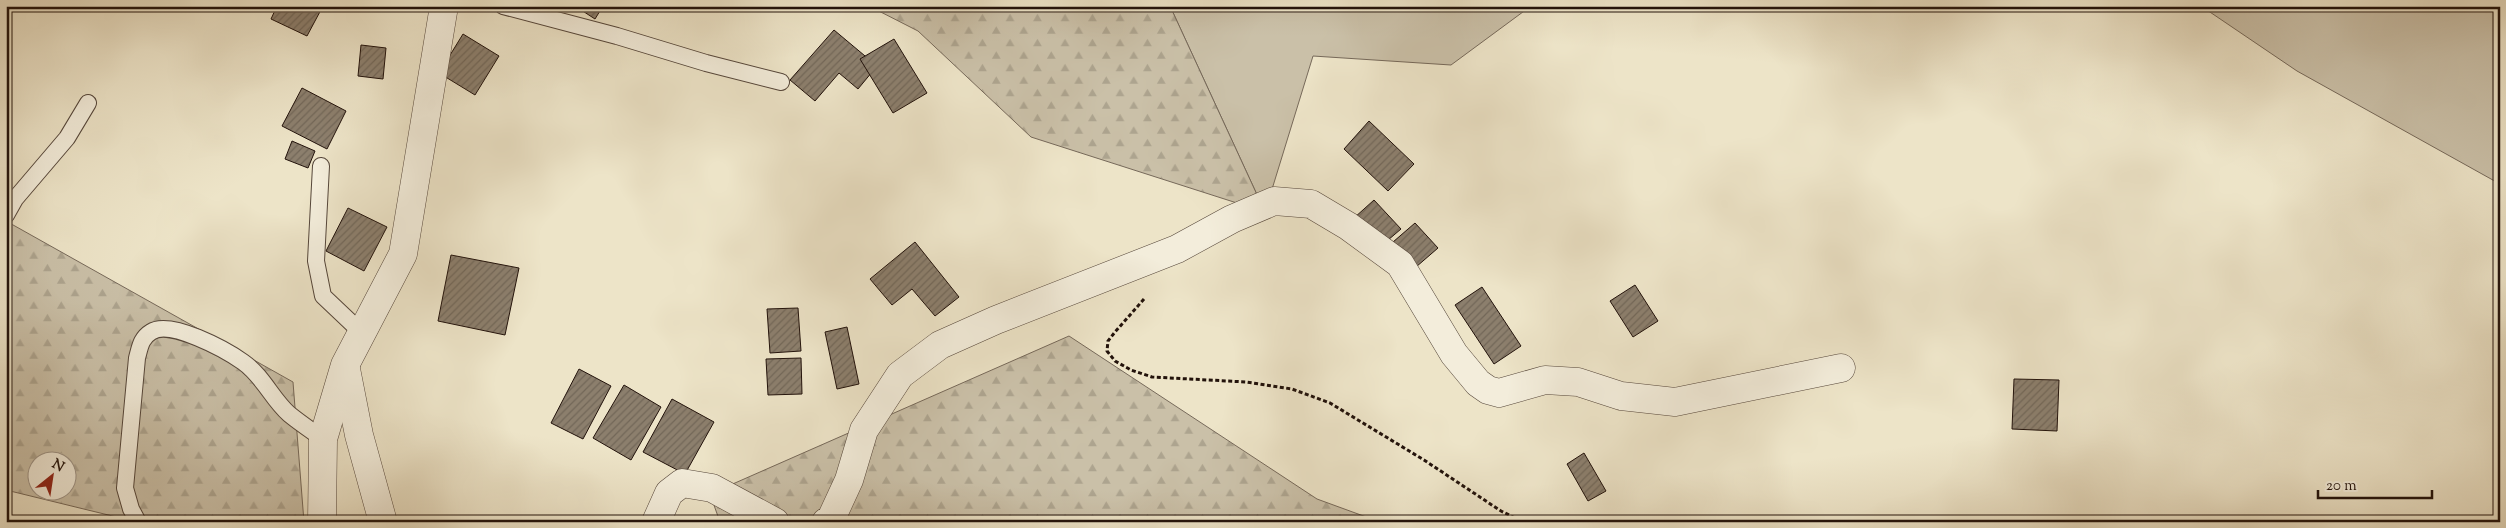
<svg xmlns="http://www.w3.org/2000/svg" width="2506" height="528" font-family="'Sorts Mill Goudy',serif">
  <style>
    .green { fill: #cac0a8; stroke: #76695a }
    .forest { fill: url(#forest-firs); stroke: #76695a; fill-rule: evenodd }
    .building { fill: url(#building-hatch); stroke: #22120b }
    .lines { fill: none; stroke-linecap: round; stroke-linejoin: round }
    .service-casing { stroke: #55463a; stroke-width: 18 }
    .minor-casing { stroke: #55463a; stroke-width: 29 }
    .path { stroke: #22120b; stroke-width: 3; stroke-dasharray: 4 2.5; stroke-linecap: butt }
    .service { stroke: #f3eddb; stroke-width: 16 }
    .minor { stroke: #f3eddb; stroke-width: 28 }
  </style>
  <defs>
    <pattern id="forest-firs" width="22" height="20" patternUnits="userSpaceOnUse" patternTransform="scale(1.25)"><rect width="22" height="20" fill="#cac0a8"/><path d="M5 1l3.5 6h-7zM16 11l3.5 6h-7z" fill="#ada48f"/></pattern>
    <pattern id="building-hatch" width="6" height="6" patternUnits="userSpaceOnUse" patternTransform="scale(1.25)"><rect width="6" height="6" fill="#8c7f6d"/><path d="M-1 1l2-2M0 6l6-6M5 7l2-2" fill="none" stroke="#726758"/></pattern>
  </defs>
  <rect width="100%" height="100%" fill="#ede4c8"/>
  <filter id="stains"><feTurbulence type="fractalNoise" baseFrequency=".004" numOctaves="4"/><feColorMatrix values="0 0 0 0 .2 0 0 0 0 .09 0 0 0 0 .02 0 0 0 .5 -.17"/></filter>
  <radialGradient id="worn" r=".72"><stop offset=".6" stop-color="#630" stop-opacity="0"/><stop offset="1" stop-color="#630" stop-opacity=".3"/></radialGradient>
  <g class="green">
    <polygon points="1170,6 1531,6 1451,65 1313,56 1265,212"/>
    <polygon points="2201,6 2500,6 2500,184 2297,71"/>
  </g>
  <g class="forest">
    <polygon points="869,6 1170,6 1265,212 1031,137 918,31"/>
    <path d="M 6,221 L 293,382 L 304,522 L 137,522 L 6,490 ZM 38,460 L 68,460 L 68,490 L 38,490 Z"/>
    <polygon points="1069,336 1317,499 1380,522 720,522 710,494"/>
  </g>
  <g class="building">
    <polygon points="277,6 323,6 307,36 271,19"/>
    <polygon points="575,6 603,6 595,19"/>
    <polygon points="834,30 877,66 858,89 839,73 815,101 790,80"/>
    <polygon points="463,34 499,56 475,95 439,73"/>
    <polygon points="894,39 927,93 893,113 860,59"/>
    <polygon points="361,45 386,48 383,79 358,76"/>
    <polygon points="302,88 346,111 327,149 282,126"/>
    <polygon points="1369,121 1414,164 1388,191 1344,149"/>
    <polygon points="292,141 315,151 308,168 285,159"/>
    <polygon points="1374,200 1401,229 1381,246 1354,218"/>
    <polygon points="348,208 387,227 364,271 326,251"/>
    <polygon points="1415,223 1438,248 1416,267 1393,242"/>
    <polygon points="915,242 959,297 935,316 912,289 892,305 870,279"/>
    <polygon points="451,255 519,268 505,335 438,321"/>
    <polygon points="1635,285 1658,321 1633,337 1610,301"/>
    <polygon points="1482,287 1521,346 1494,364 1455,305"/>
    <polygon points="798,308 801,351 770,353 767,309"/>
    <polygon points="847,327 859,384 837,389 825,332"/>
    <polygon points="801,358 802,394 768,395 766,359"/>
    <polygon points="579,369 611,386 583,439 551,423"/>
    <polygon points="2014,379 2059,380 2057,431 2012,429"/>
    <polygon points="624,385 661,407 631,460 593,438"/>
    <polygon points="672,399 714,422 685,474 643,452"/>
    <polygon points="1584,453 1606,491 1588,501 1567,464"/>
  </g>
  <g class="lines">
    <g class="service-casing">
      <g id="service">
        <polyline points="503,6 617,36 706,63 781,82"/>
        <polyline points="321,166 316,261 323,296 362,333"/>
        <polyline points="6,215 15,199 67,138 88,103"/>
        <path d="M 138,522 L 131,509 L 125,488 L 137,358 C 140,347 141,338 151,332 C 170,319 226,350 243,362 C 263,376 272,399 289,414 C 300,423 312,431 323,439"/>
      </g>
    </g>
    <g class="minor-casing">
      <g id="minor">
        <polyline points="346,369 359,435 383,522"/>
        <polyline points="322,522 323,439 345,365 403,254 444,6"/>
        <polyline points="656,522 669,493 682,483 712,488 775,522"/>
        <polyline points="826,522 831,519 849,480 864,430 900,375 940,345 996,320 1177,249 1232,219 1274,201 1311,204 1348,226 1400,264 1454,354 1478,383 1488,390 1499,393 1545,380 1578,382 1621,396 1675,402 1841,368"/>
      </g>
    </g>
    <polyline class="path" points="1144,299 1115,332 1108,341 1107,351 1115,361 1131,370 1152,377 1246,382 1292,389 1330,403 1424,460 1501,511 1523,522"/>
    <use href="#service" class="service"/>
    <use href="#minor" class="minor"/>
  </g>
  <rect width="2506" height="528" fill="none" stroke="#ede4c8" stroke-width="25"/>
  <rect x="8" y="8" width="2491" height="513" fill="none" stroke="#22120b" stroke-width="2.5"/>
  <rect x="12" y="12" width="2481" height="503" fill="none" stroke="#22120b"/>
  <g transform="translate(52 476) rotate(30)"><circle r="24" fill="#f3eddb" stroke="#9f9588"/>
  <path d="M0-4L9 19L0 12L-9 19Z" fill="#8f2418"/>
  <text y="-8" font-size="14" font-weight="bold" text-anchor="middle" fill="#22120b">N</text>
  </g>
  <path d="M2318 490v8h114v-8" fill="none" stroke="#22120b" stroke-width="2.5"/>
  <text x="2326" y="490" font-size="15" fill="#22120b" stroke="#f3eddb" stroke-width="4" paint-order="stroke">20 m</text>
  <rect width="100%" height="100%" filter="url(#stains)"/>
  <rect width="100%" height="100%" fill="url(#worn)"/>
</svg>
